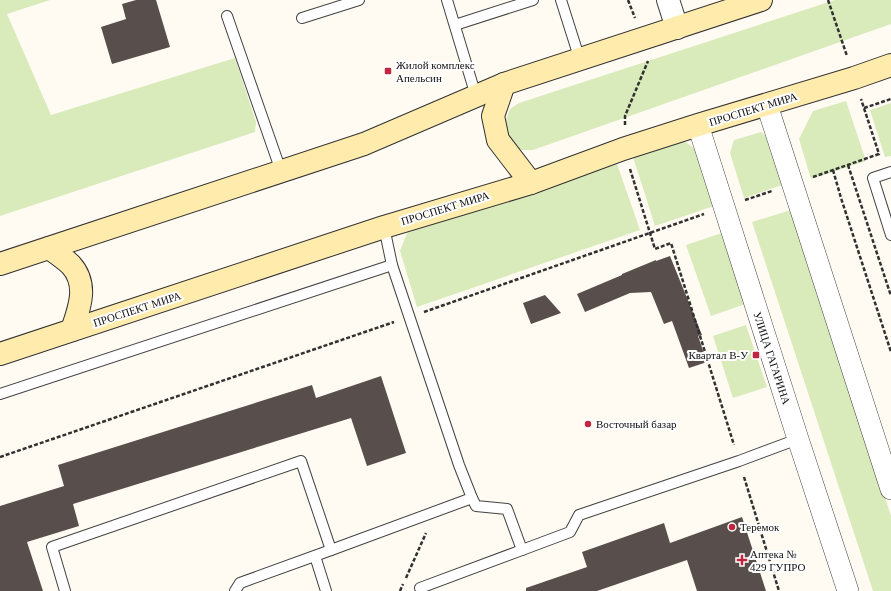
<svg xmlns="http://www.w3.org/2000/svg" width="891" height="591" font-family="Georgia,serif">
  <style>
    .green { fill: #d9eabb }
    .building { fill: #584f4c }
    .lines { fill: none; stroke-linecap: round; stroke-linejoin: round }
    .service-casing { stroke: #424242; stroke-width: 12 }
    .minor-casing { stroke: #424242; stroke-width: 22 }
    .tertiary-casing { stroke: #424242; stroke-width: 24 }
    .secondary-casing { stroke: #313131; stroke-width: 24 }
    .path { stroke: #313131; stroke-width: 2.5; stroke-dasharray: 4 2; stroke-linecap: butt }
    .service { stroke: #fff; stroke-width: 10 }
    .minor { stroke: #fff; stroke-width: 21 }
    .tertiary { stroke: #fff; stroke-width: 22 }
    .secondary { stroke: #ffecad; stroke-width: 22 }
    .poi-dot { fill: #c12640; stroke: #fff; stroke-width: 1.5 }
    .labels { text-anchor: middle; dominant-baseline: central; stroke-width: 4; stroke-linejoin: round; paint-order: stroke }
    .poi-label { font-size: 11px; fill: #0f0f0f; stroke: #fff; text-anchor: start }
    .street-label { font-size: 11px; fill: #0f0f0f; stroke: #fff }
  </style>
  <rect width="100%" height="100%" fill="#fffbf2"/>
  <g class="green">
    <polygon points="0,0 50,0 7,14 51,115 235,58 256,122 255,132 0,216"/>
    <polygon points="835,0 891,0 891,24 533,150 519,150 509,143 505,122 510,109 519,103"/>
    <polygon points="846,101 866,161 811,179 799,139 813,111"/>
    <polygon points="891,103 891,156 885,157 870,110"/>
    <polygon points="761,132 769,138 782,185 744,198 730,153 734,140"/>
    <polygon points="684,141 701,153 717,205 655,226 633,157"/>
    <polygon points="617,164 640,230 417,307 400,251 407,233"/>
    <polygon points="791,210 891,516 891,591 873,591 752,222"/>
    <polygon points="725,232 748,303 711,316 686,245"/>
    <polygon points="746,325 767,387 733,398 713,336"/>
  </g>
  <g class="building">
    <polygon points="136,0 156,0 170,47 112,64 101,27 126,19 122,4"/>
    <polygon points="670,256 702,335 698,336 707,362 689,368 672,321 664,324 651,292 630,293 585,312 577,294 622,275 622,274 656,260 656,261"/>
    <polygon points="545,295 561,313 531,324 523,303"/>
    <polygon points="381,376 406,453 367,466 351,418 73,504 79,526 27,542 43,591 0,591 0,506 64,486 58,465 312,385 316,398"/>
    <polygon points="742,517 766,591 697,591 687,560 597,591 526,591 526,588 587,567 582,552 664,523 670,543"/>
  </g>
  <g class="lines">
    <g class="service-casing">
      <g id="service">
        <polyline points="447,0 476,96"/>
        <polyline points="561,0 580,60"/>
        <polyline points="227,16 281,171"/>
        <polyline points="302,18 359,0"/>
        <polyline points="455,25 533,0"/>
        <polyline points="891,172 873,178 891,235"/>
        <polyline points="392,265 459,465 472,498 476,506 507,509 522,550 570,532 579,515 739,461 798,439"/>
        <polyline points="0,394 392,265 384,227"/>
        <polyline points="315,556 326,591"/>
        <polyline points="420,588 522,550"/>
        <polyline points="65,591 52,547 301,461 331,550 472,498"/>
        <polyline points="235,591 240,583 331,550"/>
      </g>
    </g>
    <g class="minor-casing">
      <g id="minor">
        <polyline points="767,105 891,489"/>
        <polyline points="698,125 798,439 848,591"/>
      </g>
    </g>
    <g class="tertiary-casing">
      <polyline id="tertiary" points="668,0 677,28"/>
    </g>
    <g class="secondary-casing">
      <g id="secondary">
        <polyline points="504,84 493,116 498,140 531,183"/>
        <path d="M 49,248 C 56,253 65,259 71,265 C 89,285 79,309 72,330"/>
        <polyline points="0,264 364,144 504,84 761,0"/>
        <polyline points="0,354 384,227 531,183 623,149 698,125 854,78 891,65"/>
      </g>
    </g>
    <g class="path">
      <polyline points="628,0 635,18"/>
      <polyline points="828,0 847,56"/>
      <polyline points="864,108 891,99"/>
      <polyline points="625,125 625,116 648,61"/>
      <polyline points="848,165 891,296"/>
      <polyline points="630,169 655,249 671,243 734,445"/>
      <polyline points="833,170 841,198 891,352"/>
      <polyline points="813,177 879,154 861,99"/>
      <polyline points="745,200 772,191"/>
      <polyline points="424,312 704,214"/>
      <polyline points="0,457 394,322"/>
      <polyline points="744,477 779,591"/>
      <polyline points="406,578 426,533"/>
      <polyline points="400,591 403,584"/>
    </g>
    <use href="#service" class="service"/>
    <use href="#minor" class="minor"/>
    <use href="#tertiary" class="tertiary"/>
    <use href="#secondary" class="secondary"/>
  </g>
  <g class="poi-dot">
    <rect x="384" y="67" width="8" height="8" rx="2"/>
    <rect x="752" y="351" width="8" height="8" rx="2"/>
    <circle cx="588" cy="424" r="4"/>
    <circle cx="732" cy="527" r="4"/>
    <path d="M740 554h4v4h4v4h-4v4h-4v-4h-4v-4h4z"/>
  </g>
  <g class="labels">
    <g class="poi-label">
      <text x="396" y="65">Жилой комплекс<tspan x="396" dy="13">Апельсин</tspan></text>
      <text x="748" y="355" text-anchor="end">Квартал В-У</text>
      <text x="596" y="424">Восточный базар</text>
      <text x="740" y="527">Теремок</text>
      <text x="750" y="554">Аптека №<tspan x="750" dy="13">429 ГУПРО</tspan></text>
    </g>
    <g class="street-label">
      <text transform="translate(753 109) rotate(-17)">ПРОСПЕКТ МИРА</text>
      <text transform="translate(445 208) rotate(-17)">ПРОСПЕКТ МИРА</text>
      <text transform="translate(137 309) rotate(-18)">ПРОСПЕКТ МИРА</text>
      <text transform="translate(772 358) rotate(72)">УЛИЦА ГАГАРИНА</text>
    </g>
  </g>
</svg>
